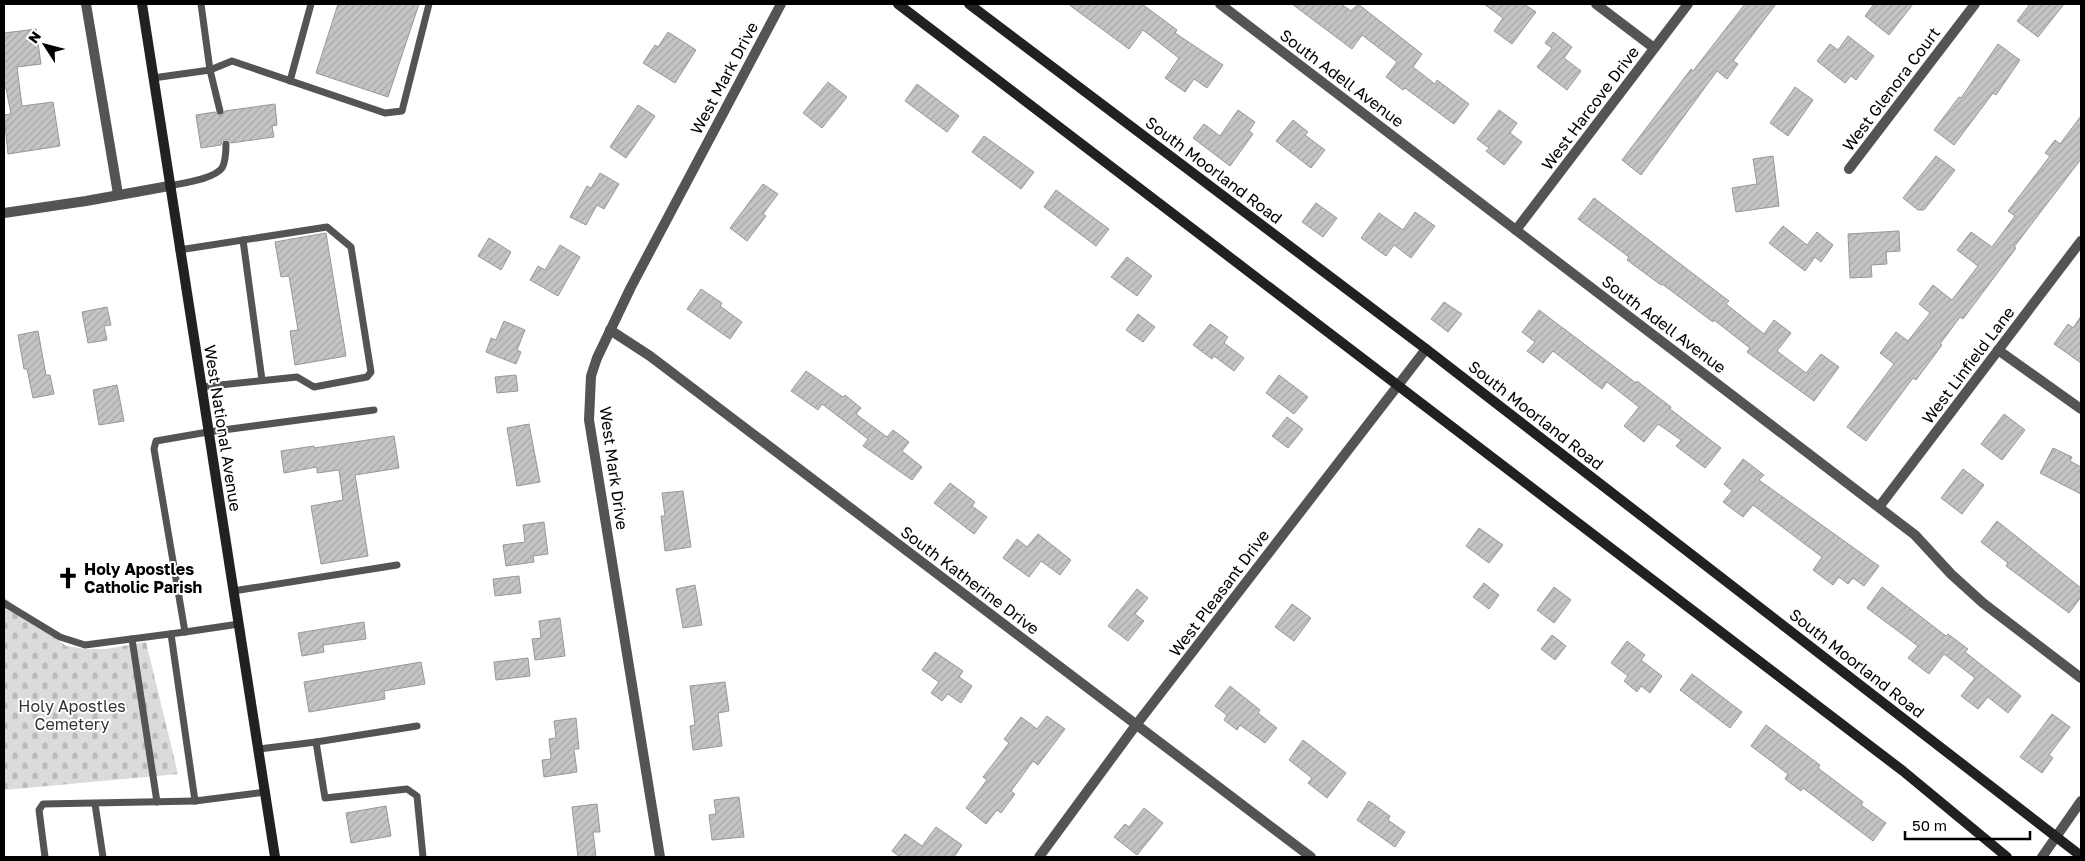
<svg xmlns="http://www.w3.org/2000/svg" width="2085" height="861" font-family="'Golos Text',sans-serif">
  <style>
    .cemetery { fill: url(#cemetery-stones) }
    .building { fill: url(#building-hatch); stroke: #989898 }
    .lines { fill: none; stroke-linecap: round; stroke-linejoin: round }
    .lane { stroke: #545454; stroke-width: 7 }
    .street { stroke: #545454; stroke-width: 10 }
    .secondary { stroke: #212121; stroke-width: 10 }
    .labels { text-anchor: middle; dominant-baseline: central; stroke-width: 4; stroke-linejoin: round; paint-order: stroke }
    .street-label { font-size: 16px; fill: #000; stroke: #fff }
    .poi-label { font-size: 16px; font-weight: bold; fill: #000; stroke: #fff; text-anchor: start }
    .park-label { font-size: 16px; fill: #323232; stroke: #fff }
  </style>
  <defs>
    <pattern id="cemetery-stones" width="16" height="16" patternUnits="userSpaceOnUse" patternTransform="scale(1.25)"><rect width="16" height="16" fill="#dbdbdb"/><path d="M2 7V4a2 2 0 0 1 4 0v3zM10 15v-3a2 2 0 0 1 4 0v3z" fill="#bababa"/></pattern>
    <pattern id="building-hatch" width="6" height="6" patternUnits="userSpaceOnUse" patternTransform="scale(1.25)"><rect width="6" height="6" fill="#c4c4c4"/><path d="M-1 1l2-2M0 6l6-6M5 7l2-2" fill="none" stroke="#a7a7a7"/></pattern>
  </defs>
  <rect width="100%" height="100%" fill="#fff"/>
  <polygon class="cemetery" points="4,597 66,646 86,649 106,649 146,642 178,774 4,790"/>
  <g class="building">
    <polygon points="338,4 419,4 388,97 316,73"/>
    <polygon points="1068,4 1142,4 1177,30 1175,33 1223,65 1207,88 1194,79 1185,92 1165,78 1179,58 1143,30 1129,49"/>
    <polygon points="1292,4 1341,4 1351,11 1358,4 1422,54 1413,67 1435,84 1437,80 1469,104 1454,124 1405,88 1403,90 1386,77 1397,62 1362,35 1352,49"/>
    <polygon points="1484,4 1524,4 1536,12 1512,44 1494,31 1503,18"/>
    <polygon points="1745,4 1776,4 1733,61 1738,64 1727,79 1717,71 1641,175 1622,160 1691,69 1693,71"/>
    <polygon points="1874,4 1913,4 1889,35 1865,16"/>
    <polygon points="2030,4 2064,4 2038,37 2017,21"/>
    <polygon points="36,29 41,64 17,67 22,106 53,102 60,146 8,154 4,115 11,114 6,88 4,88 4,33"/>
    <polygon points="668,32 696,50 675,83 643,63 655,45 658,47"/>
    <polygon points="1553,32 1572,47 1564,58 1581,71 1567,90 1537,67 1552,48 1545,43"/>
    <polygon points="1848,36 1874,56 1856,80 1851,76 1845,83 1817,61 1830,44 1838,50"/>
    <polygon points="1998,44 2020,60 1996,95 1993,93 1954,145 1934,130 1959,97 1961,98"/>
    <polygon points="828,82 847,97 822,128 803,113"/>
    <polygon points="917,84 959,116 947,132 905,101"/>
    <polygon points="1795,87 1813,100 1788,136 1770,123"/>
    <polygon points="275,104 277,125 272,126 274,137 231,143 229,140 226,139 222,141 221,145 201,148 196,115 215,112 221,116 225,111"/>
    <polygon points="638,105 655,116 626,158 610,147"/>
    <polygon points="1238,110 1255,122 1249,131 1253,134 1230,166 1193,138 1204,124 1220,136"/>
    <polygon points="1499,110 1517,123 1510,133 1522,142 1504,165 1486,151 1489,148 1477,139"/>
    <polygon points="2081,116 2081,159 2014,247 2016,248 1963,319 1960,317 1940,344 1942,345 1916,380 1913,378 1866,441 1847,427 1894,364 1880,353 1896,332 1908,341 1930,313 1919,304 1933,285 1952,300 1978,266 1957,250 1971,232 1992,247 2015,216 2008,211 2050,156 2045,153 2055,140 2060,144"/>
    <polygon points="1293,120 1308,132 1305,135 1325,150 1311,168 1276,141"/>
    <polygon points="984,136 1034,172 1021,189 972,152"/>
    <polygon points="1773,156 1779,206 1736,212 1732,188 1757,184 1753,159"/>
    <polygon points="1936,156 1955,170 1924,210 1918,210 1903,198"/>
    <polygon points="600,173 619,184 604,209 597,205 586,225 570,217 587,186 591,188"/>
    <polygon points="763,184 778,194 763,214 766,216 747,241 730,228"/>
    <polygon points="1056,190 1109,229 1096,246 1044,207"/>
    <polygon points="1594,198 1729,301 1726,304 1764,334 1774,320 1791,333 1777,351 1806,373 1821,354 1839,367 1814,401 1747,352 1750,348 1714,320 1713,322 1662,284 1661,285 1627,260 1629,257 1578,219"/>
    <polygon points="1316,203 1337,218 1323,237 1302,222"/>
    <polygon points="1415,212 1435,226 1411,258 1394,245 1386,256 1361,238 1379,213 1403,230"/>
    <polygon points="1783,226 1807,245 1817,232 1833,245 1821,262 1815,257 1805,271 1769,243"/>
    <polygon points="1899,231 1900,251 1886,252 1887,264 1871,265 1872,277 1850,278 1848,234"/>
    <polygon points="326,233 346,356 295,365 290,331 298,330 289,276 281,277 275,242"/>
    <polygon points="489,238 511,252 501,270 478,256"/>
    <polygon points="560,245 580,257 558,296 530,280 538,266 545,270"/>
    <polygon points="1127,257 1152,276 1137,296 1111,277"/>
    <polygon points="701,289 722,303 720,306 742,322 730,339 687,309"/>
    <polygon points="1444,302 1462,314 1448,332 1431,319"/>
    <polygon points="107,307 111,325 104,326 107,340 88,343 82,312"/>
    <polygon points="1539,310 1636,383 1637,381 1671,407 1670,409 1721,448 1705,468 1676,446 1681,440 1658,424 1644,442 1624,426 1639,407 1607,382 1602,389 1553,351 1543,363 1527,351 1535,342 1522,332"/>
    <polygon points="1138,314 1155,327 1143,342 1126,330"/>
    <polygon points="2081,316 2081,363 2054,344 2068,324 2073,328"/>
    <polygon points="504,321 525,330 517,350 521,352 516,364 486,352 491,338 496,340"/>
    <polygon points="1210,324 1228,337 1224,343 1244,358 1234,371 1214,356 1212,359 1193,345"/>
    <polygon points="38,331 46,375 50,375 54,394 33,398 27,369 24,369 18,335"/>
    <polygon points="806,371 843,397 845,395 861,408 856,414 887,437 893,430 909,442 902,451 922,467 912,480 863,446 868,439 822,404 818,410 791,391"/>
    <polygon points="516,375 518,391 497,393 495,377"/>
    <polygon points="1279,375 1308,397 1294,414 1266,393"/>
    <polygon points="117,385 124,421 99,425 93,390"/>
    <polygon points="2004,414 2025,430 2002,460 1981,444"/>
    <polygon points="1287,417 1303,429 1288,448 1272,436"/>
    <polygon points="529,424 540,482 517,486 507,428"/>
    <polygon points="394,436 399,468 355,475 368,556 321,564 311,506 343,500 339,470 317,473 317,467 284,473 281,451 314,446 314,448"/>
    <polygon points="2053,448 2072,457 2070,461 2081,467 2081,494 2040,473"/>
    <polygon points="1743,459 1764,475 1759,480 1879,566 1864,586 1853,578 1848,584 1839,577 1833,585 1813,570 1822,557 1753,505 1743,517 1723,502 1732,491 1724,484"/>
    <polygon points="1963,469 1984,485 1962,514 1941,498"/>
    <polygon points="950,483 975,502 972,506 987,517 974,534 934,503"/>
    <polygon points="683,491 691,547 665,551 661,516 665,516 662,493"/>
    <polygon points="1997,521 2081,588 2081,597 2069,613 2006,566 2008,563 1981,542"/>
    <polygon points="544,522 548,554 533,556 534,562 506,566 503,545 525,542 523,525"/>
    <polygon points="1479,528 1503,545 1489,563 1466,546"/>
    <polygon points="1038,534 1071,560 1060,575 1041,561 1029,577 1003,558 1017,539 1027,547"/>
    <polygon points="519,576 521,593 495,596 493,579"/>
    <polygon points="1484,583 1499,595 1489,609 1473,597"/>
    <polygon points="695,585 702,625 683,628 676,589"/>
    <polygon points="1554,587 1571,600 1554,623 1537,610"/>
    <polygon points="1882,587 1946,636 1948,634 1968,649 1965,652 2021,696 2008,713 1988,697 1978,709 1961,696 1975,678 1944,654 1929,674 1908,658 1918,646 1867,608"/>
    <polygon points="1137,589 1148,598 1135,614 1144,621 1128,641 1108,626"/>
    <polygon points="1292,604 1311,618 1294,641 1275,627"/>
    <polygon points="560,618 565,656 535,660 532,639 541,638 539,621"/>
    <polygon points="364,622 366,639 323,645 324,652 302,656 298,633"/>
    <polygon points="1552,635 1566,646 1555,660 1541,649"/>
    <polygon points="1627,641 1645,655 1641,660 1662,676 1650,693 1641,686 1637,692 1624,681 1628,676 1611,663"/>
    <polygon points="935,652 963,671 959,677 972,686 961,703 948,694 942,701 931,693 939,682 922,670"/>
    <polygon points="528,658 530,676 496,680 494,662"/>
    <polygon points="421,662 425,684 384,691 385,699 309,712 304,682"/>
    <polygon points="1692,674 1742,712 1730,728 1680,690"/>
    <polygon points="725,682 729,711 718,713 722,746 693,750 690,726 695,725 690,686"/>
    <polygon points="1230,686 1260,710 1258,713 1277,728 1265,743 1240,725 1237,730 1224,720 1227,715 1215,706"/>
    <polygon points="2052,714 2070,727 2049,755 2053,758 2042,773 2020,757"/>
    <polygon points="1047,716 1065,729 1038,765 1033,761 1011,791 1015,794 1001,813 997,810 986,824 966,808 987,780 983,777 1009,743 1004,739 1021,717 1037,729"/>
    <polygon points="576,718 579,749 574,749 577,772 544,777 542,760 551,759 549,739 556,738 554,721"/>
    <polygon points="1766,725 1820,765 1818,768 1863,802 1861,805 1886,823 1873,841 1803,788 1801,791 1785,779 1788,774 1751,746"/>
    <polygon points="1303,740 1346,773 1327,798 1308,783 1312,778 1289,760"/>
    <polygon points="739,797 744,837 712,840 709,815 716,814 714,800"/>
    <polygon points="1369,801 1390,816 1388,820 1405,832 1395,847 1357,820"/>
    <polygon points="597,804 600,832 593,832 596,857 578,857 572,807"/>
    <polygon points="386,806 391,836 351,843 346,813"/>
    <polygon points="1144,808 1163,823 1137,855 1114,837 1125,824 1129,827"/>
    <polygon points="936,827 962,845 954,857 900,857 892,851 905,834 922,846"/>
  </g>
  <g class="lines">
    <g class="lane">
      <polyline points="201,4 210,70 232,61 385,113 402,111 429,4"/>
      <polyline points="153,78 210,70 220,111"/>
      <polyline points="290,81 311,4"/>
      <path d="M 169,186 C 183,183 214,179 222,168 C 226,161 226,152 226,144"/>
      <polyline points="243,240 262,380"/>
      <polyline points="179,250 327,227 351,247 371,372 367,377 314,387 297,377 201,387"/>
      <polyline points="233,591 397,565"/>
      <polyline points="4,603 60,637 85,645 185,632"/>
      <polyline points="239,624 185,632 154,449 156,441 208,432 374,410"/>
      <polyline points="171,634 195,801 266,792"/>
      <polyline points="132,639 157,802"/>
      <polyline points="316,742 325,798 407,789 417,796 423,857"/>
      <polyline points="259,749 316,742 417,726"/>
      <polyline points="95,804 103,857"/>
      <polyline points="45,857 39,810 43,804 195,801"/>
    </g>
    <g class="street">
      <polyline points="86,4 118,194"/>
      <polyline points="1220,4 1915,535 1951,574 1983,603 2081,678"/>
      <polyline points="1596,4 1654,48"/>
      <polyline points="1849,169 1975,4"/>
      <polyline points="4,213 86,201 169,186"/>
      <polyline points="1516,230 1688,4"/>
      <polyline points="610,330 650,356 1311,857"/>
      <polyline points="1998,350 2081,409"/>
      <polyline points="1879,507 2081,241"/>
      <polyline points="660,857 589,420 591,376 597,358 631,287 781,4"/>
      <polyline points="1039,857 1136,725 1426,349"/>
      <polyline points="2042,857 2081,801"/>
    </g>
    <g class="secondary">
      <polyline points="142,4 275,857"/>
      <polyline points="898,4 1903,771 2007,857"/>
      <polyline points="969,4 1426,349 2081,856"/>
    </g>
  </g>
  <defs>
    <g id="church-bare" transform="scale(1.725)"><path d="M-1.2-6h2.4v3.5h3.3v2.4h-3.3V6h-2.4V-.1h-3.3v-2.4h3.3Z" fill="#000" stroke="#fff" stroke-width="2.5" paint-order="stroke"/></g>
  </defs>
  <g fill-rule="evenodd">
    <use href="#church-bare" x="68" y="578"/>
  </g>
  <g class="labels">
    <g class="street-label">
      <text transform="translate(724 78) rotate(-62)">West Mark Drive</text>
      <text transform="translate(1342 78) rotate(37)">South Adell Avenue</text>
      <text transform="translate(1891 89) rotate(-53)">West Glenora Court</text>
      <text transform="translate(1590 108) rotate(-53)">West Harcove Drive</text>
      <text transform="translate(1214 170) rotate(37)">South Moorland Road</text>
      <text transform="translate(1664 324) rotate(37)">South Adell Avenue</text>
      <text transform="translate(1968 365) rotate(-53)">West Linfield Lane</text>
      <text transform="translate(1536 415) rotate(38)">South Moorland Road</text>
      <text transform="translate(223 428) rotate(81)">West National Avenue</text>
      <text transform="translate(614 468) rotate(82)">West Mark Drive</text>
      <text transform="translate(970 580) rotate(37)">South Katherine Drive</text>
      <text transform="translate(1219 593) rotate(-53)">West Pleasant Drive</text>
      <text transform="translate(1857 663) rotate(38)">South Moorland Road</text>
    </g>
    <g class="poi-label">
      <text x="84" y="569">Holy Apostles<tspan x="84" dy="18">Catholic Parish</tspan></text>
    </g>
    <g class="park-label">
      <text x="72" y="706">Holy Apostles<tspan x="72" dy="18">Cemetery</tspan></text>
    </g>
  </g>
  <rect width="2085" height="861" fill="none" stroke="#000000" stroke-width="10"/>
  <g transform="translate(45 45) rotate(306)" stroke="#ffffff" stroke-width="4" paint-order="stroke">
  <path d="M0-4L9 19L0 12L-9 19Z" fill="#000000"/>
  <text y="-8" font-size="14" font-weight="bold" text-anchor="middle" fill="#000000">N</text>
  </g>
  <path d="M1905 831v8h125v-8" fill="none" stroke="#000000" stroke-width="2.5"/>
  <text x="1912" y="831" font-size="15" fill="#000000" stroke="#ffffff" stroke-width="4" paint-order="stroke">50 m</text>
</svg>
